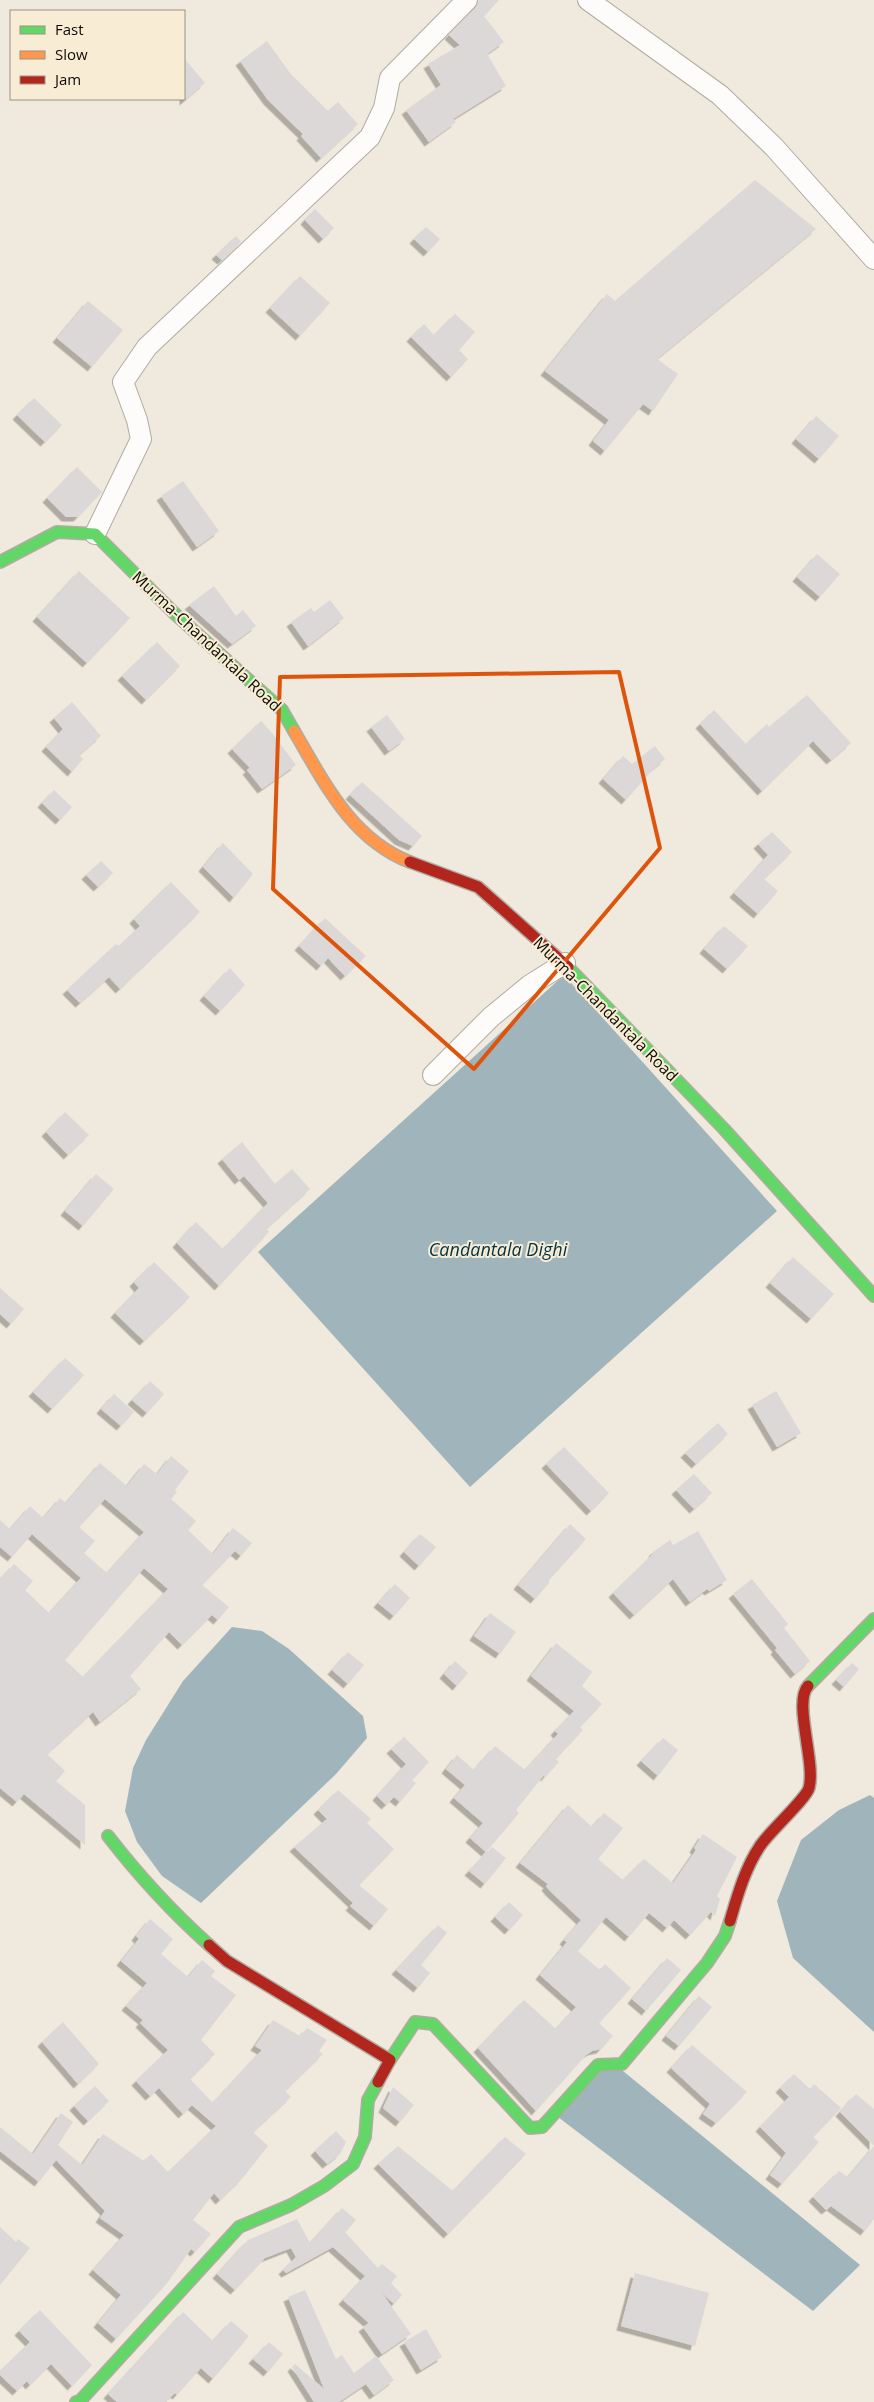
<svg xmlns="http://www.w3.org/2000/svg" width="874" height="2402" font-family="'Open Sans',sans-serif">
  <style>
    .water { fill: #a0b4bb }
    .building { fill: #dcd8d8; fill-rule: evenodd; filter: url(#shadow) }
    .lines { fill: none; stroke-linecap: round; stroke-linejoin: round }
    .street-casing { stroke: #b1aba2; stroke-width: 22 }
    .fast-casing { stroke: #b1aba2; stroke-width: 14 }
    .slow-casing { stroke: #b1aba2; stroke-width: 14 }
    .jam-casing { stroke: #b1aba2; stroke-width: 14 }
    .street { stroke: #fdfcfa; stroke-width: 20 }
    .fast { stroke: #63d668; stroke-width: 11 }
    .slow { stroke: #ff974d; stroke-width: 11 }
    .jam { stroke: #b3261e; stroke-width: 11 }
    .marked { fill: none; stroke: #dd550c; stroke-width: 4; stroke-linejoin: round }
    .labels { text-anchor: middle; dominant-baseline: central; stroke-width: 4; stroke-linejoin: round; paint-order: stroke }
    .street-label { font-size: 16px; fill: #0f0b05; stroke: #f8ecd5 }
    .water-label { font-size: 18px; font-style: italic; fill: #013344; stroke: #f8ecd5 }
  </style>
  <defs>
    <filter id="shadow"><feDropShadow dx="-4.5" dy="4.5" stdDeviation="0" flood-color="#0004"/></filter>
  </defs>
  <rect width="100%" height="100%" fill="#f0e9dd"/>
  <g class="water">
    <polygon points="564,975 777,1211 470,1487 258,1252"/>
    <polygon points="232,1627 262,1631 289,1649 363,1716 367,1738 336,1774 201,1903 162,1876 137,1842 125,1811 133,1768 146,1740 183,1681"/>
    <polygon points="870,1795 874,1798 874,2032 793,1958 777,1901 801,1840 839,1810"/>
    <polygon points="602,2071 623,2071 860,2265 813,2311 558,2117"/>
  </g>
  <g class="building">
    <polygon points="479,0 499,0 484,16 504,42 487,54 506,86 453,119 456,122 429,142 406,110 441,85 428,64 460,45 449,35 475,8"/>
    <polygon points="267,41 290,73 328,111 338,102 358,124 321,158 301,136 303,134 268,100 240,61"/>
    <polygon points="184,58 205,83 184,101"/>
    <polygon points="755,180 816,229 657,359 678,374 653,411 643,404 605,451 593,441 609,420 545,371 607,294 615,301"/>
    <polygon points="315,209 334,228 323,239 305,220"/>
    <polygon points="426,227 440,239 428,252 414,239"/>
    <polygon points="236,236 241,242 222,260 216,255"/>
    <polygon points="300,276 330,303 300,336 270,308"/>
    <polygon points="88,301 123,330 92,367 57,338"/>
    <polygon points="455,314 475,332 459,350 468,359 451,377 411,337 424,324 434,335"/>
    <polygon points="34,398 62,425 45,442 17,415"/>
    <polygon points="816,416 839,436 819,459 796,439"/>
    <polygon points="77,467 102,492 78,517 66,517 47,498"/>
    <polygon points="183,481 219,531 197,547 161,496"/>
    <polygon points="817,554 840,574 820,597 797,577"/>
    <polygon points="79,571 130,618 87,663 37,617"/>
    <polygon points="214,586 236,616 243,610 256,626 232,644 189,605"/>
    <polygon points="330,600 344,618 308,646 291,622 311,608 314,612"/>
    <polygon points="157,642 180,666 146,700 122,676"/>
    <polygon points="807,695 851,743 831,760 813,741 762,791 700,724 714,710 746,744 767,724 769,727"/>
    <polygon points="72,702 101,736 79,755 83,759 72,772 46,747 63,729 54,718"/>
    <polygon points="387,715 405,739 389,751 371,727"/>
    <polygon points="261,721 273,734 296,765 262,789 247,770 250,768 232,749"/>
    <polygon points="655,746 665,759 653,769 626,800 603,779 623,756 632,764"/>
    <polygon points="362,782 422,836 413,846 399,840 350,795"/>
    <polygon points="54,790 72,807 60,820 42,803"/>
    <polygon points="772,832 792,852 764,879 778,891 758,914 734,893 768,855 758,844"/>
    <polygon points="223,843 253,874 234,898 203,867"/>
    <polygon points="101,861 113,873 98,887 86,875"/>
    <polygon points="171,882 200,912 120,989 109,977 80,1003 67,990 116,944 119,946 140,926 134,919"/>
    <polygon points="325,918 366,956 345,976 328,958 321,966 299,946"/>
    <polygon points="724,926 748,946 727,969 704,949"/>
    <polygon points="230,968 245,985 220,1011 204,996"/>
    <polygon points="65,1112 89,1135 68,1155 46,1132"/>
    <polygon points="242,1142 275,1184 292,1169 310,1189 266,1229 269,1232 219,1286 177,1243 196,1222 223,1249 268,1203 244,1176 239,1180 222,1159"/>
    <polygon points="96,1174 114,1189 83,1226 65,1211"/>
    <polygon points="793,1257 834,1294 811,1319 770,1283"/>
    <polygon points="154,1262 190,1297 144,1341 115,1313 139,1288 134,1282"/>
    <polygon points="0,1288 24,1309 11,1324 0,1314"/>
    <polygon points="65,1358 84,1375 52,1409 33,1392"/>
    <polygon points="150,1381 164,1394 147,1413 132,1400"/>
    <polygon points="776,1391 801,1433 777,1447 752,1405"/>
    <polygon points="114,1394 134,1412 121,1426 101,1409"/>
    <polygon points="718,1423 728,1434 696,1464 685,1453"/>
    <polygon points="564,1447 609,1493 591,1511 546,1464"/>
    <path d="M 171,1456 L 189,1471 L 175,1490 L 177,1492 L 171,1499 L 196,1521 L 188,1530 L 213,1554 L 233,1528 L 252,1543 L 241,1556 L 235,1551 L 202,1585 L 229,1607 L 218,1620 L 212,1615 L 182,1645 L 169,1632 L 130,1676 L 141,1689 L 100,1722 L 93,1712 L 47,1754 L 65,1771 L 56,1781 L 85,1805 L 85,1845 L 24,1794 L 17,1802 L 0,1788 L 0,1579 L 14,1564 L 33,1581 L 25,1590 L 49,1613 L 81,1578 L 32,1534 L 12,1557 L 0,1547 L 0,1520 L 10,1529 L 30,1506 L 43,1518 L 60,1498 L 66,1503 L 100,1463 L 127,1486 L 144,1464 L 157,1474 ZM 105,1499 L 144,1532 L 107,1573 L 84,1553 L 95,1541 L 79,1527 ZM 144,1568 L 168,1589 L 83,1677 L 65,1660 Z"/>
    <polygon points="694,1474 712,1493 694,1509 676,1490"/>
    <polygon points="570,1524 586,1539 548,1581 550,1582 535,1599 518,1585"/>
    <polygon points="698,1531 727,1580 709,1591 707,1589 690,1602 673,1579 634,1615 613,1593 654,1553 653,1552 670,1540 673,1545"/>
    <polygon points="420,1534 436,1547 419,1566 404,1552"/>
    <polygon points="752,1579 788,1624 784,1628 810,1661 795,1674 775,1650 777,1648 733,1594"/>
    <polygon points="395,1584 410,1598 394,1616 378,1603"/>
    <polygon points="490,1613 516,1632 500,1654 474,1636"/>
    <polygon points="556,1643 592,1672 582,1686 602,1704 580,1727 583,1730 556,1759 559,1762 545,1777 544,1775 516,1810 519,1813 486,1852 470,1838 483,1823 454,1798 465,1785 446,1769 457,1755 474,1770 495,1746 525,1770 558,1734 555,1731 574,1711 531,1676"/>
    <polygon points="348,1652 364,1665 348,1684 332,1670"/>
    <polygon points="455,1661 468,1673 457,1686 444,1674"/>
    <polygon points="852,1663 859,1669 844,1687 836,1680"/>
    <polygon points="404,1737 429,1762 412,1780 416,1783 400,1802 394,1797 386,1805 377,1796 406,1764 391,1749"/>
    <polygon points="663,1738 678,1750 658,1776 641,1761"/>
    <polygon points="338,1790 371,1819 367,1823 394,1849 359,1885 388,1909 374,1926 350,1906 353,1903 294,1847 327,1819 318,1810"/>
    <polygon points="568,1805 592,1827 604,1813 623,1828 598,1859 623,1880 644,1859 673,1883 696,1850 694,1848 703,1834 737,1857 717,1896 720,1899 715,1916 711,1912 690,1935 674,1920 667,1928 649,1913 629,1937 606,1917 578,1951 564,1940 581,1920 550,1891 546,1886 548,1884 520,1863"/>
    <polygon points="492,1847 506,1858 485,1884 469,1871"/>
    <polygon points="509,1902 523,1915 509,1930 495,1917"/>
    <polygon points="150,1919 173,1939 161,1954 188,1977 202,1960 215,1971 211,1976 236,1995 201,2040 215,2054 190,2079 213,2103 262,2050 255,2046 273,2020 300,2036 307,2028 327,2040 319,2051 323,2054 285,2091 291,2097 253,2132 268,2146 241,2180 220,2200 214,2193 193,2220 211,2234 195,2252 191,2249 168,2282 116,2339 98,2323 121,2295 93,2270 124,2235 100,2218 105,2211 56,2160 39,2182 0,2151 0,2127 33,2154 61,2113 73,2122 58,2145 82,2165 103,2134 144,2161 151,2154 168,2172 216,2126 192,2105 183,2114 159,2088 150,2096 136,2081 168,2050 140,2023 143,2020 126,2006 147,1983 121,1961 139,1939 136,1936"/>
    <polygon points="438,1925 447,1933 421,1965 430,1973 418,1988 396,1970"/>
    <polygon points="567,1942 600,1970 605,1964 631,1988 599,2023 613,2036 601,2049 592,2051 586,2055 536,2111 478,2048 524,2000 556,2029 576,2007 540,1975"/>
    <polygon points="667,1958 681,1970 646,2011 632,1999"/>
    <polygon points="699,1996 712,2007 679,2046 666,2036"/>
    <polygon points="63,2022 99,2064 78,2084 42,2042"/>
    <polygon points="692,2045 747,2092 716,2123 703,2114 710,2104 671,2068"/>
    <polygon points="794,2074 810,2089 814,2084 841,2108 813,2137 819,2142 782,2184 770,2175 786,2153 760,2127 789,2097 780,2088"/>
    <polygon points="95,2086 109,2101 88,2121 74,2106"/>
    <polygon points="393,2087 414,2105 400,2122 383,2108"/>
    <polygon points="856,2094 874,2109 874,2219 865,2231 831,2206 826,2210 813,2197 839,2171 848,2177 874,2146 840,2112"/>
    <polygon points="336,2131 346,2142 340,2154 327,2164 315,2151"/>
    <polygon points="505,2137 526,2154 448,2234 378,2164 398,2146 453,2191"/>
    <polygon points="342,2208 356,2220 345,2232 378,2268 382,2264 397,2276 391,2283 402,2295 394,2304 382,2293 411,2334 382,2354 363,2327 369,2323 343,2300 365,2276 333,2247 286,2273 283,2270 296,2257 291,2248 265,2258 235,2290 217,2274 248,2240 297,2219 310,2243"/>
    <polygon points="0,2227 16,2242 18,2239 30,2248 0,2285"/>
    <polygon points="635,2273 709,2293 695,2346 621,2326"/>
    <polygon points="305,2290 336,2359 342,2355 354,2373 376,2356 394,2380 374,2395 366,2384 339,2402 314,2402 292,2367 295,2364 324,2389 288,2297"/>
    <polygon points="40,2310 92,2365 72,2386 51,2364 30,2385 27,2381 17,2391 0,2375 0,2371 30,2342 19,2331"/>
    <polygon points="183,2312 213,2341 231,2321 249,2336 213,2379 201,2368 177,2395 175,2393 165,2402 117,2402 108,2394"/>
    <polygon points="426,2329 442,2357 421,2370 404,2342"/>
    <polygon points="269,2342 283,2354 268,2372 253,2359"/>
  </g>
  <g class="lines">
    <g class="street-casing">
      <g id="street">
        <polyline points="588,0 720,95 774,147 874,259"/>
        <polyline points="95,534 141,439 137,420 123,382 147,347 370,137 384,108 390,78 467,0"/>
        <polyline points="433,1075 491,1017 530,985 565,963"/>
      </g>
    </g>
    <g class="fast-casing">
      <g id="fast">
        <polyline points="0,562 57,532 95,534 173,612 282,710 294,731"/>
        <polyline points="568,967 724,1129 874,1296"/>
        <polyline points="808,1686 874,1619"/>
        <path d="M 108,1836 C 139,1876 171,1911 209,1945"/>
        <polyline points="390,2060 415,2022 433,2024 530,2128 542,2127 598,2065 622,2064 707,1963 725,1936 730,1921"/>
        <polyline points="76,2402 80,2401 239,2227 291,2205 324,2186 353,2164 365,2137 368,2100 378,2082"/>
      </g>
    </g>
    <g class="slow-casing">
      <path id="slow" d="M 294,731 C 324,782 351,839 410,862"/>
    </g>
    <g class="jam-casing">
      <g id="jam">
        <polyline points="410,862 478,887 568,967"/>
        <path d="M 730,1921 C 737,1897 745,1868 760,1846 C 768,1833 806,1799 809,1788 C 816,1763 793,1702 808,1686"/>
        <polyline points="209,1945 227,1961 390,2060 378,2082"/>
      </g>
    </g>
    <use href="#street" class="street"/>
    <use href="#fast" class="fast"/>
    <use href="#slow" class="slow"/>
    <use href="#jam" class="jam"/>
  </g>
  <path class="marked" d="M 619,672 L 660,848 L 474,1069 L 273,889 L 280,677 Z"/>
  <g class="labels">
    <g class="street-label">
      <text transform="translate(207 641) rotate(43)">Murma-Chandantala Road</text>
      <text transform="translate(606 1009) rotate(45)">Murma-Chandantala Road</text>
    </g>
    <g class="water-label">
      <text x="498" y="1249">Candantala Dighi</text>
    </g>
  </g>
  <rect x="10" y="10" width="175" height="90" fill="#f8ecd5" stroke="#9b9282"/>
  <rect x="20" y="26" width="25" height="8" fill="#63d668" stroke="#9b9282"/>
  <text x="55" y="35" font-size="15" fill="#0f0b05">Fast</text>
  <rect x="20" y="51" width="25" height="8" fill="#ff974d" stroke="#9b9282"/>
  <text x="55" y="60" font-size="15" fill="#0f0b05">Slow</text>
  <rect x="20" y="76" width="25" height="8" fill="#b3261e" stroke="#9b9282"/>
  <text x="55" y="85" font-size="15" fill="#0f0b05">Jam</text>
</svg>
